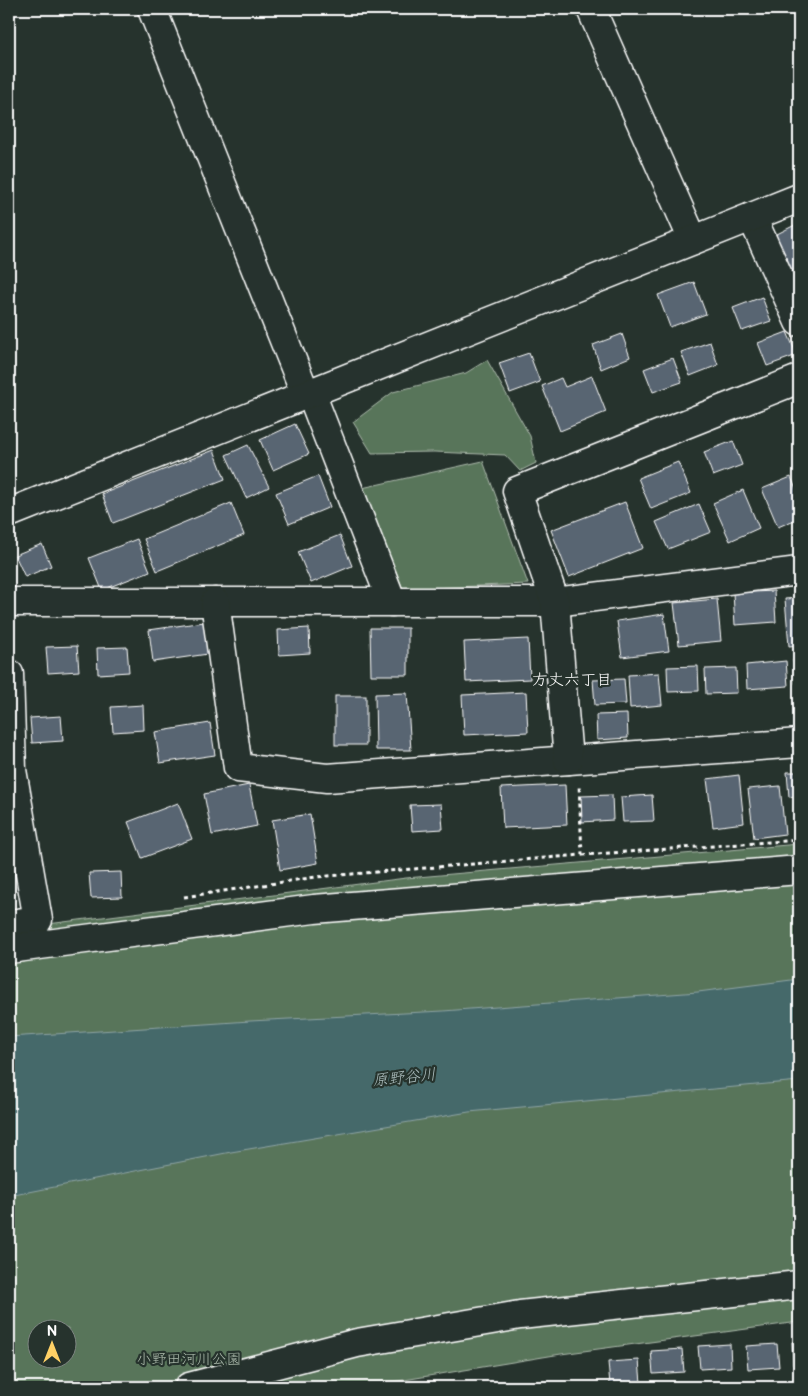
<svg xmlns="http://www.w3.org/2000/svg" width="808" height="1396" font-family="'Balsamiq Sans','Klee One',sans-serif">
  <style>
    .green { fill: #59745a; stroke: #acbaac; fill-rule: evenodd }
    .water { fill: #45696a; stroke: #8fa5a6 }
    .building { fill: #596572; stroke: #fff }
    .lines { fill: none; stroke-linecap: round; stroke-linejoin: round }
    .street-casing { stroke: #fff; stroke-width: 31 }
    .secondary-casing { stroke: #fff; stroke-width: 31 }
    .path { stroke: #fff; stroke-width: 3; stroke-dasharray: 4 4; stroke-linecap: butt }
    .street { stroke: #26332d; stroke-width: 28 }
    .secondary { stroke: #26332d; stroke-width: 28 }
    .labels { text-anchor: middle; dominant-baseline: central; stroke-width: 4.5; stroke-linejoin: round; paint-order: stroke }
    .park-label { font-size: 15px; fill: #acbaac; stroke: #26332d }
    .neighbourhood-label { font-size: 16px; fill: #fff; stroke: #26332d }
    .water-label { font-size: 16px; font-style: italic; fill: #abbcbc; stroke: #26332d }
  </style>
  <rect width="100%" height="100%" fill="#26332d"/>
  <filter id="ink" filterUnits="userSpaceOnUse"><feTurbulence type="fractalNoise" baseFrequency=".02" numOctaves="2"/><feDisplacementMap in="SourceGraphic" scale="10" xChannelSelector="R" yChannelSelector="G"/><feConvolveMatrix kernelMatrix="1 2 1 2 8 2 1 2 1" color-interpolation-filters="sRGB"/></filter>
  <g filter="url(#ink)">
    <g class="green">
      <polygon points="487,360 530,436 536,463 520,471 505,455 434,452 372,453 353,422 393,392 466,373"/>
      <polygon points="483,461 528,584 403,589 362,488"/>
      <path d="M 799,844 L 799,1322 L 561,1354 L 392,1382 L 368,1387 L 9,1387 L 9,929 L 406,878 ZM 38,1328 L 68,1328 L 68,1358 L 38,1358 Z"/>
    </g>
    <polygon class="water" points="799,979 799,1081 469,1112 231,1152 9,1196 9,1037 250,1021 443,1011 698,992"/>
    <g class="building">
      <polygon points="799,223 799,271 793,274 775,235"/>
      <polygon points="694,282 706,314 670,327 658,295"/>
      <polygon points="762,297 771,321 742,331 733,308"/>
      <polygon points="787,332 797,355 767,366 758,343"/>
      <polygon points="622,334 630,357 601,369 593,345"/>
      <polygon points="710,342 718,365 690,376 681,352"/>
      <polygon points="529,353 540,382 510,393 499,363"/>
      <polygon points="673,358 682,382 653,392 644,369"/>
      <polygon points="592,376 606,412 560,431 542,386 561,378 565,387"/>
      <polygon points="295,424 309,454 273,470 260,440"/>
      <polygon points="733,441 742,465 713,476 704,452"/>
      <polygon points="248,445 269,487 246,498 226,455"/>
      <polygon points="214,450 225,479 113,523 102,494"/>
      <polygon points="678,462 691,493 651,509 638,478"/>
      <polygon points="318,476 330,507 289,524 276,493"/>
      <polygon points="791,477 799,496 799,518 778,527 762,489"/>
      <polygon points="743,490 759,528 730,541 713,503"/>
      <polygon points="625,502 643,548 569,577 551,530"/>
      <polygon points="231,503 244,535 157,571 144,539"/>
      <polygon points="699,504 711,532 668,549 656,522"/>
      <polygon points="340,535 352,566 311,583 298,552"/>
      <polygon points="137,539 150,571 102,590 89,558"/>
      <polygon points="42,544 51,566 25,577 15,555"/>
      <polygon points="774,591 776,622 735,625 733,593"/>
      <polygon points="799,598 799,645 789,646 785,599"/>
      <polygon points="717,599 721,641 679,645 674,603"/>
      <polygon points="664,614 669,651 622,657 617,621"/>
      <polygon points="204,622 208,654 153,662 149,630"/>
      <polygon points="309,628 310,653 279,655 278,630"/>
      <polygon points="370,628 408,628 408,675 371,675"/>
      <polygon points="528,639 530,679 466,682 464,642"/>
      <polygon points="77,646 79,671 48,673 46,647"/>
      <polygon points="127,647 129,672 98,674 97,648"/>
      <polygon points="799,659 799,684 796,684 793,660"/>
      <polygon points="786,661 788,686 747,689 746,665"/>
      <polygon points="698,666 699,691 668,692 667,667"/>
      <polygon points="736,668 737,693 706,694 705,669"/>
      <polygon points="659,673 662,705 630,708 628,675"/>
      <polygon points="624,679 626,704 595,705 593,680"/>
      <polygon points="526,692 528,732 464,735 462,695"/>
      <polygon points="407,693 411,750 376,750 375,694"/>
      <rect x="335" y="696" width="31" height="49"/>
      <polygon points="143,705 144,730 113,732 111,707"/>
      <polygon points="627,714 628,738 597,740 596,715"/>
      <polygon points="61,716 63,741 32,743 30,718"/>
      <polygon points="210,723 215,755 160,763 155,732"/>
      <polygon points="787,772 799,772 799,796 789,797"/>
      <polygon points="739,775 744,823 713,827 707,779"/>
      <polygon points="249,785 257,826 212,835 204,794"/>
      <polygon points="565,785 567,825 503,828 501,788"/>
      <polygon points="780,786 785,834 754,838 748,789"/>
      <polygon points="612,795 613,820 582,822 581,796"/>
      <polygon points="652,795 654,821 623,822 621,797"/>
      <polygon points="178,803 192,839 142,858 128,822"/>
      <polygon points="441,804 443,829 412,831 410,805"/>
      <polygon points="310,814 318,863 280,870 272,820"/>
      <polygon points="121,872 122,897 91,898 89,873"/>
      <polygon points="792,1342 799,1342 799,1365 793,1365"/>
      <polygon points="730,1344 731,1367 700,1369 698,1346"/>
      <polygon points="777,1344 779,1367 748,1369 746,1346"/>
      <polygon points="682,1349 684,1372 653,1374 651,1351"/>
      <polygon points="639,1360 641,1383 610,1385 608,1362"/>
    </g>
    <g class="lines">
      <g class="street-casing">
        <g id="street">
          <polyline points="152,9 306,395"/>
          <polyline points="591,9 693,240"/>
          <polyline points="752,217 799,322"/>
          <polyline points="311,393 392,602"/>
          <polyline points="9,602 555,602 799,571"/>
          <polyline points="215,602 238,768 327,778 799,743"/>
          <polyline points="9,674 12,770 38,920 9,924"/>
          <polyline points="568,760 555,602 517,491 799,379"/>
          <polyline points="9,949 314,909 799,870"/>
          <polyline points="189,1387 357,1343 520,1315 799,1285"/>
        </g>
      </g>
      <g class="secondary-casing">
        <polyline id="secondary" points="9,513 799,198"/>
      </g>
      <g class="path">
        <polyline points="582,855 799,840"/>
        <polyline points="184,897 316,877 582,855 579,784"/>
      </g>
      <use href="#street" class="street"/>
      <use href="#secondary" class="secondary"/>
    </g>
  </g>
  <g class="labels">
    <g class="park-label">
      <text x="189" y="1359">小野田河川公園</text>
    </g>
    <g class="neighbourhood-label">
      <text x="572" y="680">方丈六丁目</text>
    </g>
    <g class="water-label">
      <text transform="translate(404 1078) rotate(-6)">原野谷川</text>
    </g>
  </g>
  <rect width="808" height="1396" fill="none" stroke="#26332d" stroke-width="30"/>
  <rect x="15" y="15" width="778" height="1366" fill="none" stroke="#fff" stroke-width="2" filter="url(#ink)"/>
  <g transform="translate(52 1344)"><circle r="24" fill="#26332d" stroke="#7d8581"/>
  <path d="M0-4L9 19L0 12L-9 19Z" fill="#ffd166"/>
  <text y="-8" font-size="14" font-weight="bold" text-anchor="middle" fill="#ffffff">N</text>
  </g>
</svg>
